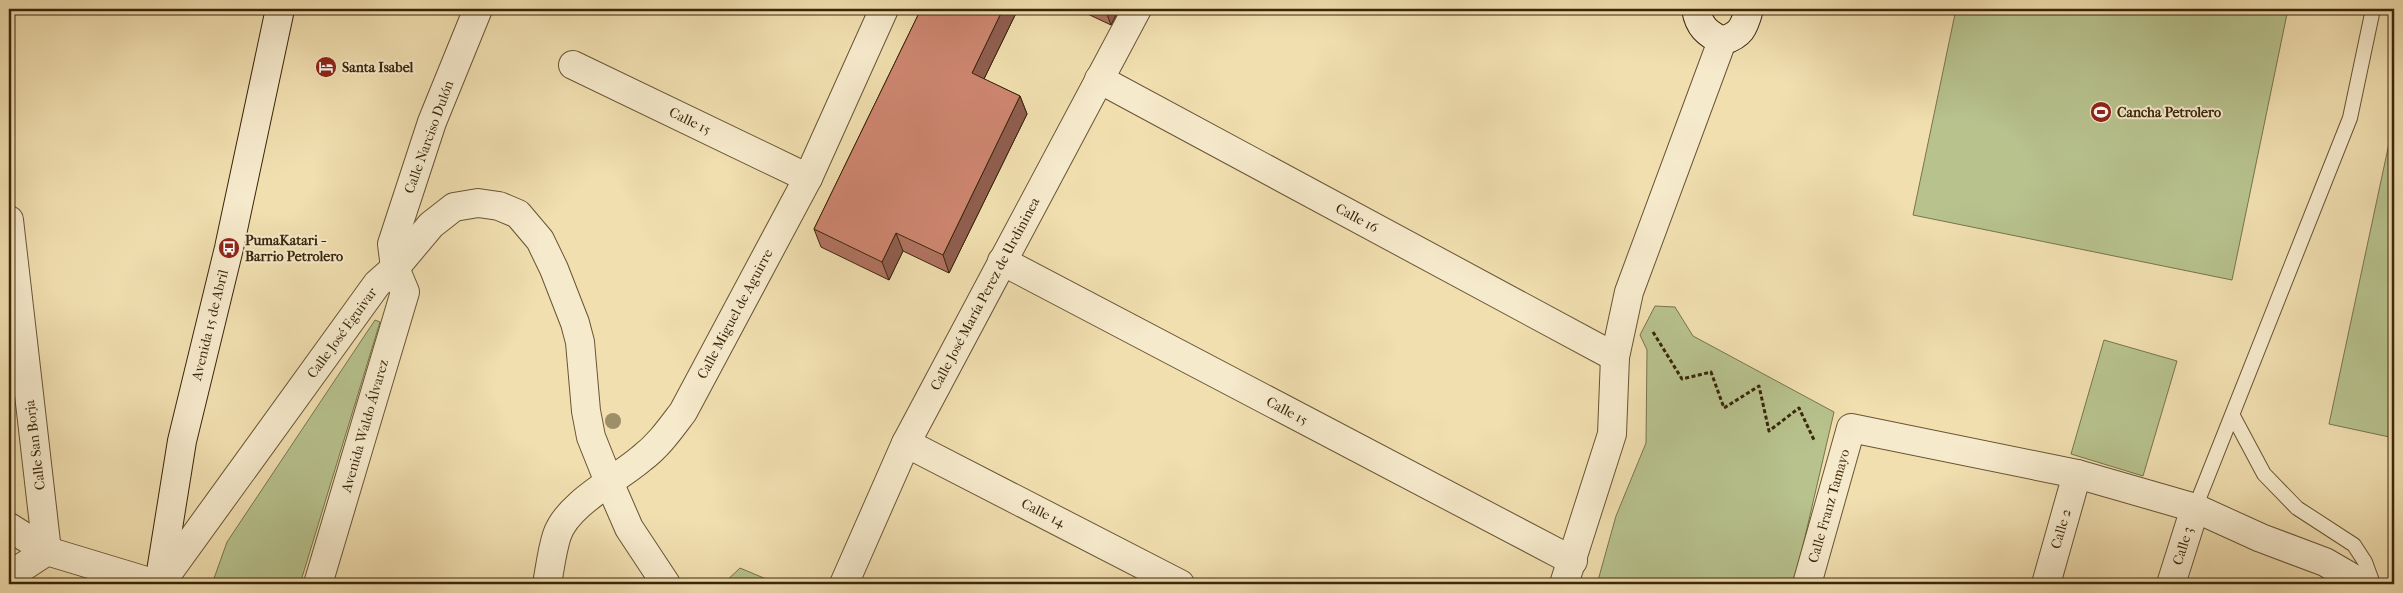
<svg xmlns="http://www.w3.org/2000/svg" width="2403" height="593" font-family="'IM FELL French Canon',serif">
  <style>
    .green { fill: #b7c28d; stroke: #78744c }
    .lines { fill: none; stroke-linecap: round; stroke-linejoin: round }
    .lane-casing { stroke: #685434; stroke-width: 16 }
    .street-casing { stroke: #685434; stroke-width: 30 }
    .secondary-casing { stroke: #3a260a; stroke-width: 30 }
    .path { stroke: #3a260a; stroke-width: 3; stroke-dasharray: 4 2.5; stroke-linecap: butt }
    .lane { stroke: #f6eacc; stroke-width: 14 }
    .street { stroke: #f6eacc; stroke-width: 28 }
    .secondary { stroke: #f6eacc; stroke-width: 28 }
    .tree { fill: #9d8f67 }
    .wall { fill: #b17361; stroke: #3a260a }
    .shaded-wall { fill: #905e4f; stroke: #3a260a }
    .building { fill: #ce8671; stroke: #3a260a }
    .labels { text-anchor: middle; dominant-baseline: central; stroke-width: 4; stroke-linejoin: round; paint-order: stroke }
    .poi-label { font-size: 14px; font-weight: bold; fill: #3a260a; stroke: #f6eacc; text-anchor: start }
    .street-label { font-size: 14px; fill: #3a260a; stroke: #f6eacc }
  </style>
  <rect width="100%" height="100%" fill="#f1dfb0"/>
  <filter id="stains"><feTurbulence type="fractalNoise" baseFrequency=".004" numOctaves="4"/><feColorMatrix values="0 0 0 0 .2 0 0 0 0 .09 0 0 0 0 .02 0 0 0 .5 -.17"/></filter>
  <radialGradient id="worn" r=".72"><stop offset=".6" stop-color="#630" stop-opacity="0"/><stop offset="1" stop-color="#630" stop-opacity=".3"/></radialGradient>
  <g class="green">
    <polygon points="1956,9 2288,9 2232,280 1913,215"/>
    <polygon points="2394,120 2394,438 2329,424"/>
    <polygon points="1655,306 1675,307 1693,336 1834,412 1794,584 1597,584 1616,516 1646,443 1647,350 1640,335"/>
    <polygon points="375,320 380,322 300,584 212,584 227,542"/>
    <polygon points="2104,340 2177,361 2143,476 2071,454"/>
    <polygon points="740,568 778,584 723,584"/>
  </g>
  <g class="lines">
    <g class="lane-casing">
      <g id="lane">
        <polyline points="2233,416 2264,474 2297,508 2354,545 2365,562 2373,584"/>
        <polyline points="2195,508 2350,118 2373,9"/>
      </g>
    </g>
    <g class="street-casing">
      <g id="street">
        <polyline points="573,65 808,178"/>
        <polyline points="1099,79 1615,357"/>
        <polyline points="9,220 47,551 9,576"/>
        <polyline points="1002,261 1573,561"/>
        <polyline points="906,443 1180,584"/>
        <polyline points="9,527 47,551 156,584"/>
        <polyline points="160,584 377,284 395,268 431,225 454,207 478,203 499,206 518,214 540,240 554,269 575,323 580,342 586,411 591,437 609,482 629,528 666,584"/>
        <polyline points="318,584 405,292 395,268 392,244 432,122 478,9"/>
        <path d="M 547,584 C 550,568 552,550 557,535 C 568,503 618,479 642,458 C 659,445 670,429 683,412 L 808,178 L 884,9"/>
        <polyline points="844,584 906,443 1137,9"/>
        <polyline points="1564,584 1612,434 1615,357 1629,292 1722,41"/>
        <polyline points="1807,584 1851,428 2077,474 2195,508 2261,538 2325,562 2363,584"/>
        <polyline points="2046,584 2077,474"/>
        <polyline points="2171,584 2195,508"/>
      </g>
    </g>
    <g class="secondary-casing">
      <g id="secondary">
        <path d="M 1696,9 C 1699,27 1707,33 1722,41 C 1741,35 1744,28 1749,9"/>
        <polyline points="159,584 182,441 229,248 280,9"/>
      </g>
    </g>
    <polyline class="path" points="1653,332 1682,379 1711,372 1724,408 1759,386 1769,431 1799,408 1814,440"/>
    <use href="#lane" class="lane"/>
    <use href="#street" class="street"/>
    <use href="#secondary" class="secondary"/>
  </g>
  <circle class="tree" cx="613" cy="421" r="8"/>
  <g class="wall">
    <polygon points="921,9 1018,9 984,79 1020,96 1027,114 949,273 903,251 889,280 821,247 814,229"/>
    <polygon points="1077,9 1119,9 1111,25"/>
  </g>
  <g class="shaded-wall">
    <polygon points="1003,9 1018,9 978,91 972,73"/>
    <polygon points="1105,9 1119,9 1111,25"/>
    <polygon points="1020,96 1027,114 949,273 943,255"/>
    <polygon points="896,233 903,251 889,280 882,262"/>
  </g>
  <polygon class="building" points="921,9 1003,9 972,73 1020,96 943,255 896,233 882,262 814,229"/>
  <defs>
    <g id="hotel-disc" transform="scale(1.125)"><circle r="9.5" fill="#8f2418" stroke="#f6eacc"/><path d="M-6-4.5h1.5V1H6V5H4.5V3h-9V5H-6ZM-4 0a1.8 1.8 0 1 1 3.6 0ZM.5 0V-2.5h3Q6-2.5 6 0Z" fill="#fff"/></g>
    <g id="stadium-disc" transform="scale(1.125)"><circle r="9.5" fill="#8f2418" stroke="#f6eacc"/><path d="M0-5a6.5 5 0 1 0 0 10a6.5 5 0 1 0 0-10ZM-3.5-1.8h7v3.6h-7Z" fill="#fff"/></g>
    <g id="bus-disc" transform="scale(1.125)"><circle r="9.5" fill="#8f2418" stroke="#f6eacc"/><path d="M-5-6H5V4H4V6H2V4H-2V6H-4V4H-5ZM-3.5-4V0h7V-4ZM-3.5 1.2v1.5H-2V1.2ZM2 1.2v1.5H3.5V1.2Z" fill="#fff"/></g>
  </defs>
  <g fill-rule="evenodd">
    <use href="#hotel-disc" x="326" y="67"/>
    <use href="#stadium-disc" x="2101" y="112"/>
    <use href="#bus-disc" x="229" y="248"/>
  </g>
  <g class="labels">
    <g class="poi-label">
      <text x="342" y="67">Santa Isabel</text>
      <text x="2117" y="112">Cancha Petrolero</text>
      <text x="245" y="240">PumaKatari -<tspan x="245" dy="16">Barrio Petrolero</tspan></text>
    </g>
    <g class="street-label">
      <text transform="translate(690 121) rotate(26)">Calle 15</text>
      <text transform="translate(429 137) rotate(-70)">Calle Narciso Dulón</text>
      <text transform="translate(1357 218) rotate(28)">Calle 16</text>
      <text transform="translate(985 294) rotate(-62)">Calle José María Perez de Urdininea</text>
      <text transform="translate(735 314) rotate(-62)">Calle Miguel de Aguirre</text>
      <text transform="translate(210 325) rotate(-76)">Avenida 15 de Abril</text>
      <text transform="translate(342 333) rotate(-54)">Calle José Eguivar</text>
      <text transform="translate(1287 411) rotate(28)">Calle 15</text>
      <text transform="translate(365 426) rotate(-74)">Avenida Waldo Álvarez</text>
      <text transform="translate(35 445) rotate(-97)">Calle San Borja</text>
      <text transform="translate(1829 506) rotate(-74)">Calle Franz Tamayo</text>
      <text transform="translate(1043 513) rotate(27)">Calle 14</text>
      <text transform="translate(2061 529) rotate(-74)">Calle 2</text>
      <text transform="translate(2183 546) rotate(-73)">Calle 3</text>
    </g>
  </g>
  <rect width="2403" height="593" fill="none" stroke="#f1dfb0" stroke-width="30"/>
  <rect x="10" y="10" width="2383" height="573" fill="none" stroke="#3a260a" stroke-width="2.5"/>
  <rect x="15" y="15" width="2373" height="563" fill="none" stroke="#3a260a"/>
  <rect width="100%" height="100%" filter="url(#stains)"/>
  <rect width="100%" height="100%" fill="url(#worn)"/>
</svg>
